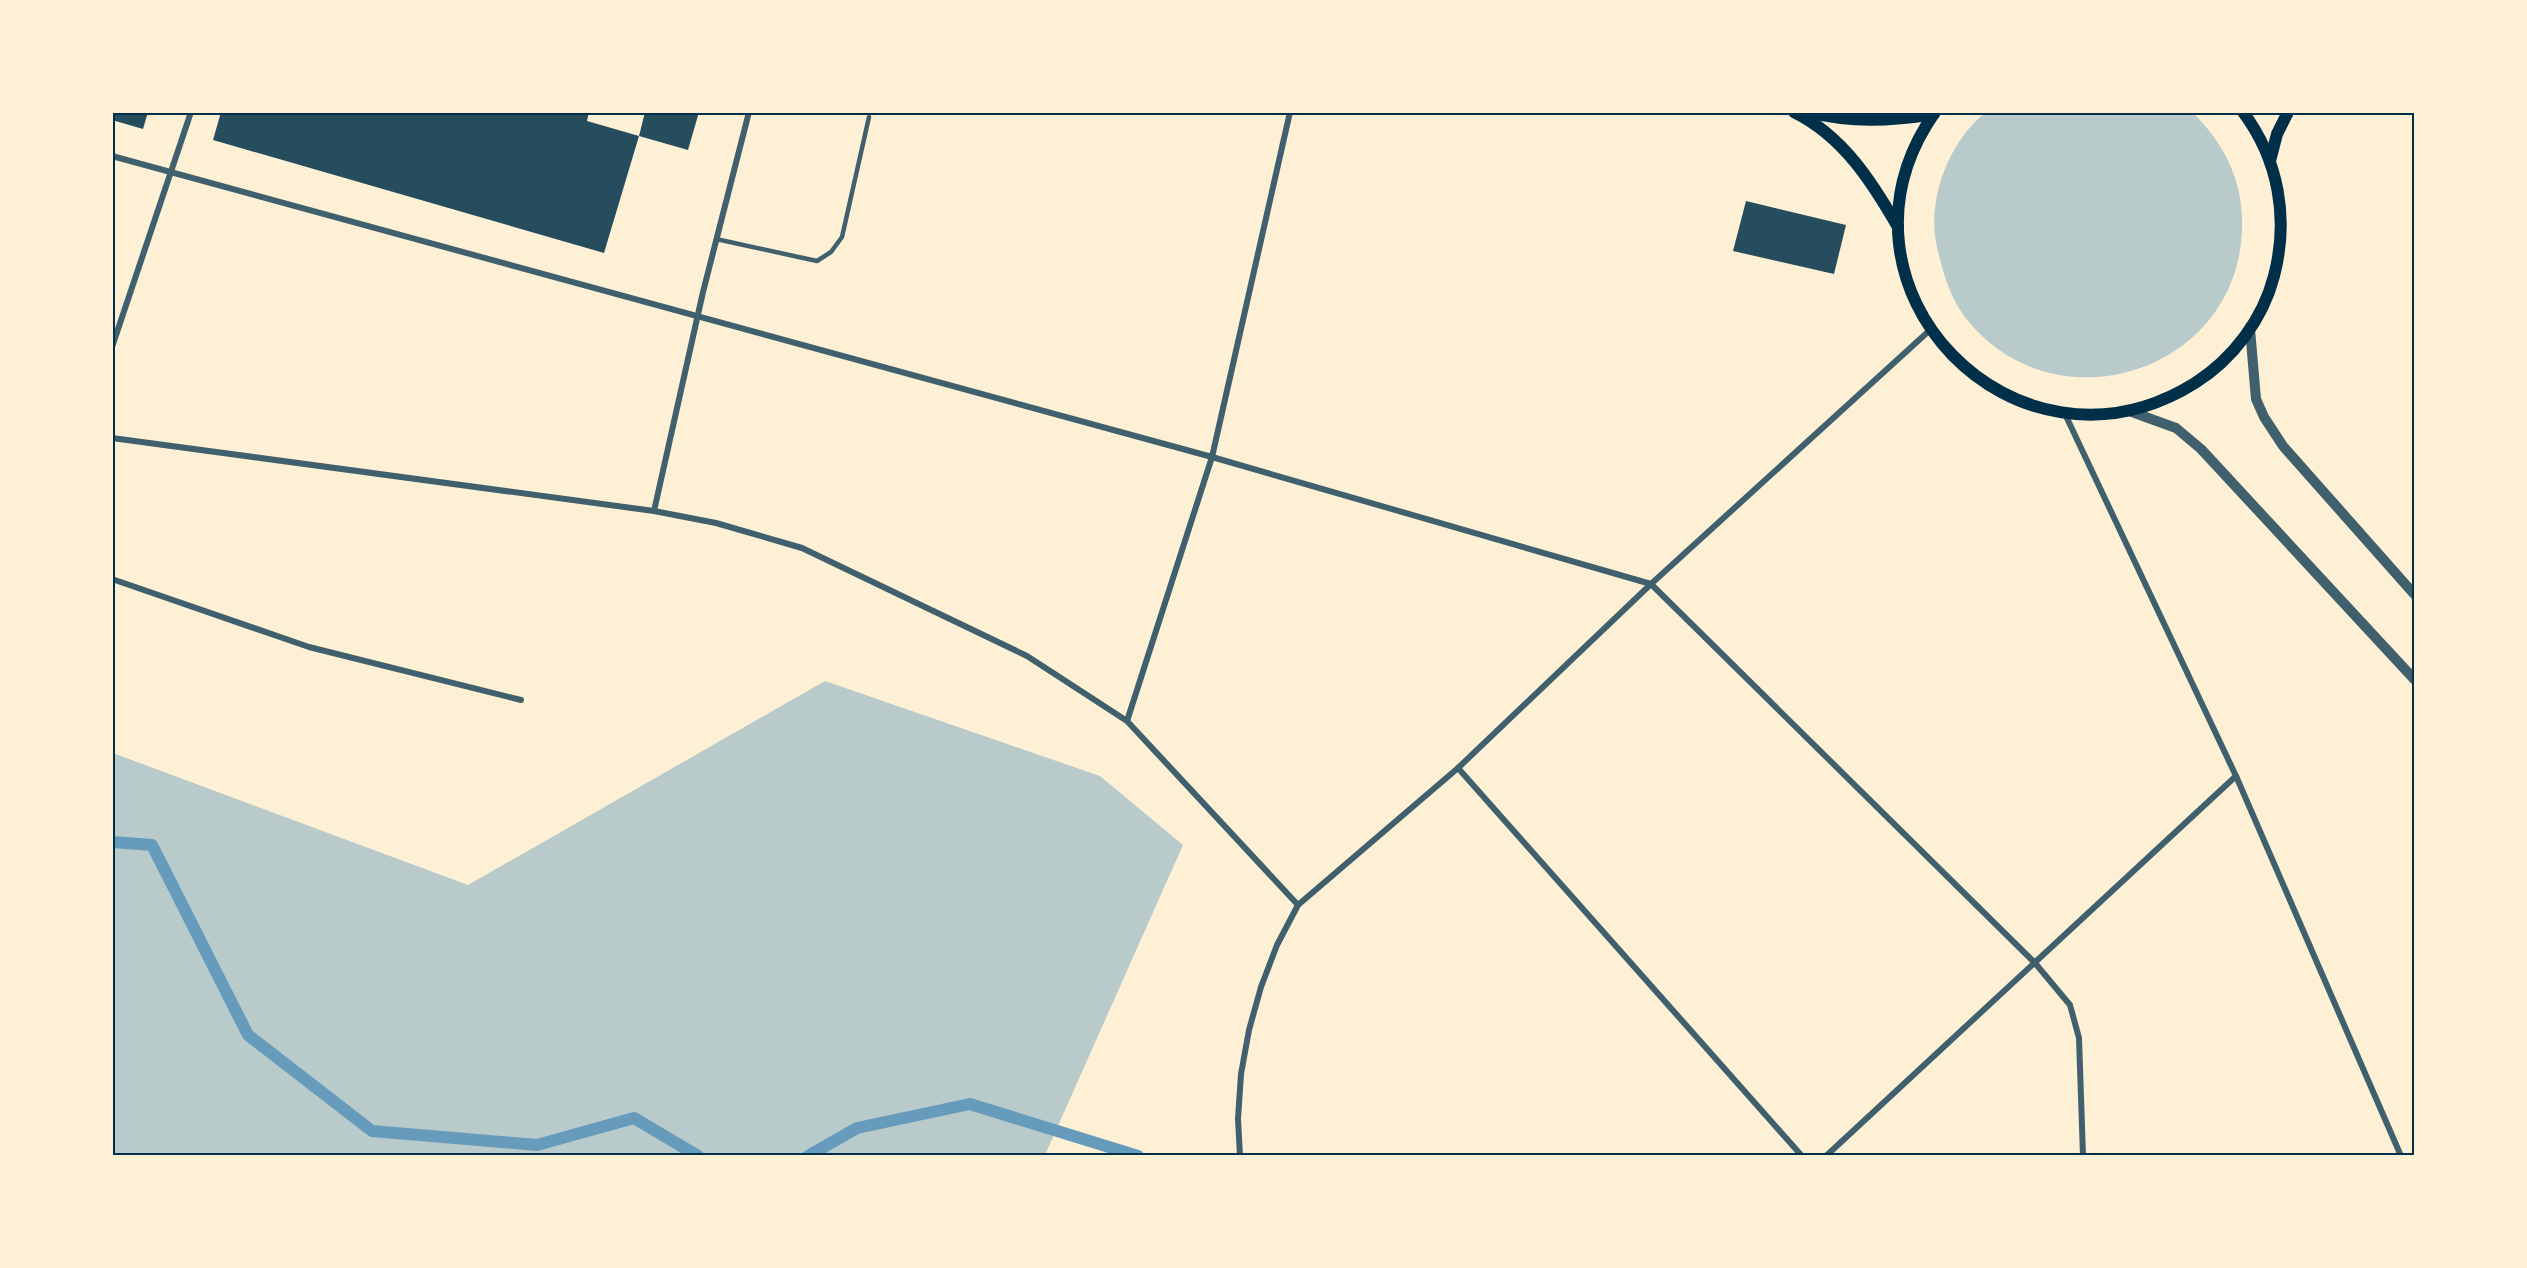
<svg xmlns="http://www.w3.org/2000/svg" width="2527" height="1268" font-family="Ubuntu,sans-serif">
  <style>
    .green { fill: #b9caca }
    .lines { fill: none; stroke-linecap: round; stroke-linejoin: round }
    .stream { stroke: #669bbc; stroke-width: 12 }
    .building { fill: #264d5e }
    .service { stroke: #3f606c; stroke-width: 4.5 }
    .minor { stroke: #3f606c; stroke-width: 6 }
    .tertiary { stroke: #3f606c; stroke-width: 10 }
    .secondary { stroke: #003049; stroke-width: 12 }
    .neatline { fill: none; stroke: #003049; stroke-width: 2 }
  </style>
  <rect width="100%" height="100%" fill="#fdf0d5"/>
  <g class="green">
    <path d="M 1985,113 L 2193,113 C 2225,144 2244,183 2242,229 C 2238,371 2058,430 1968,321 C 1950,299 1943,273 1937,247 C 1926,201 1949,141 1985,113 Z"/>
    <polygon points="825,681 1100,776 1183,845 1045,1155 113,1155 113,753 468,885"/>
  </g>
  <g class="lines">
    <g class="stream">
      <polyline points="112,842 152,845 248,1035 372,1131 537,1145 634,1118 698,1156"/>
      <polyline points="808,1156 857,1128 970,1104 1138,1156"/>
    </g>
  </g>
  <g class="building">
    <polygon points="112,112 148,112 143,129 112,120"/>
    <polygon points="221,112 589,112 587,121 639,136 604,253 213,140"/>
    <polygon points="645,112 699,112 688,150 639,136"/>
    <polygon points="1746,201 1846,225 1834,274 1733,251"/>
  </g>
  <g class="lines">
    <polyline class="service" points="716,239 817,261 831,252 842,237 869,117"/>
    <g class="minor">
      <polyline points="112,156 1212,457 1651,584 2035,963 2070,1005 2079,1038 2083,1156"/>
      <polyline points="112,347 191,112"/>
      <polyline points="2065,414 2236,776 2401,1156"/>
      <polyline points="112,438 654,511 716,523 802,548 1027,656 1127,721 1298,905"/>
      <polyline points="654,511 703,292 749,112"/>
      <polyline points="112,579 309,647 521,700"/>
      <polyline points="1127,721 1212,457 1290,112"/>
      <polyline points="1458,768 1802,1156"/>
      <polyline points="1240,1156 1238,1119 1241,1074 1249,1030 1261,987 1277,945 1298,905 1458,768 1651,584 1930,330"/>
      <polyline points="1826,1156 2236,776"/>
    </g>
    <g class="tertiary">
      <polyline points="2250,329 2256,399 2264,417 2283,446 2414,594"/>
      <polyline points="2129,411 2176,428 2201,449 2414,679"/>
    </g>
    <g class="secondary">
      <path d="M 1794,112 C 1843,136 1872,182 1898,227"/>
      <path d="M 1808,112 C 1851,123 1891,121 1934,114"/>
      <path d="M 1935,112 C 1813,286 2016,495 2195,383 C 2233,359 2263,319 2274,276 C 2289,219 2279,160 2243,112"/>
      <polyline points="2270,161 2277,134 2288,112"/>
    </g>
  </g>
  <rect width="2527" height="1268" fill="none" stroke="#fdf0d5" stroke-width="228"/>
  <rect x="114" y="114" width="2299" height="1040" class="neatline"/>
</svg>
